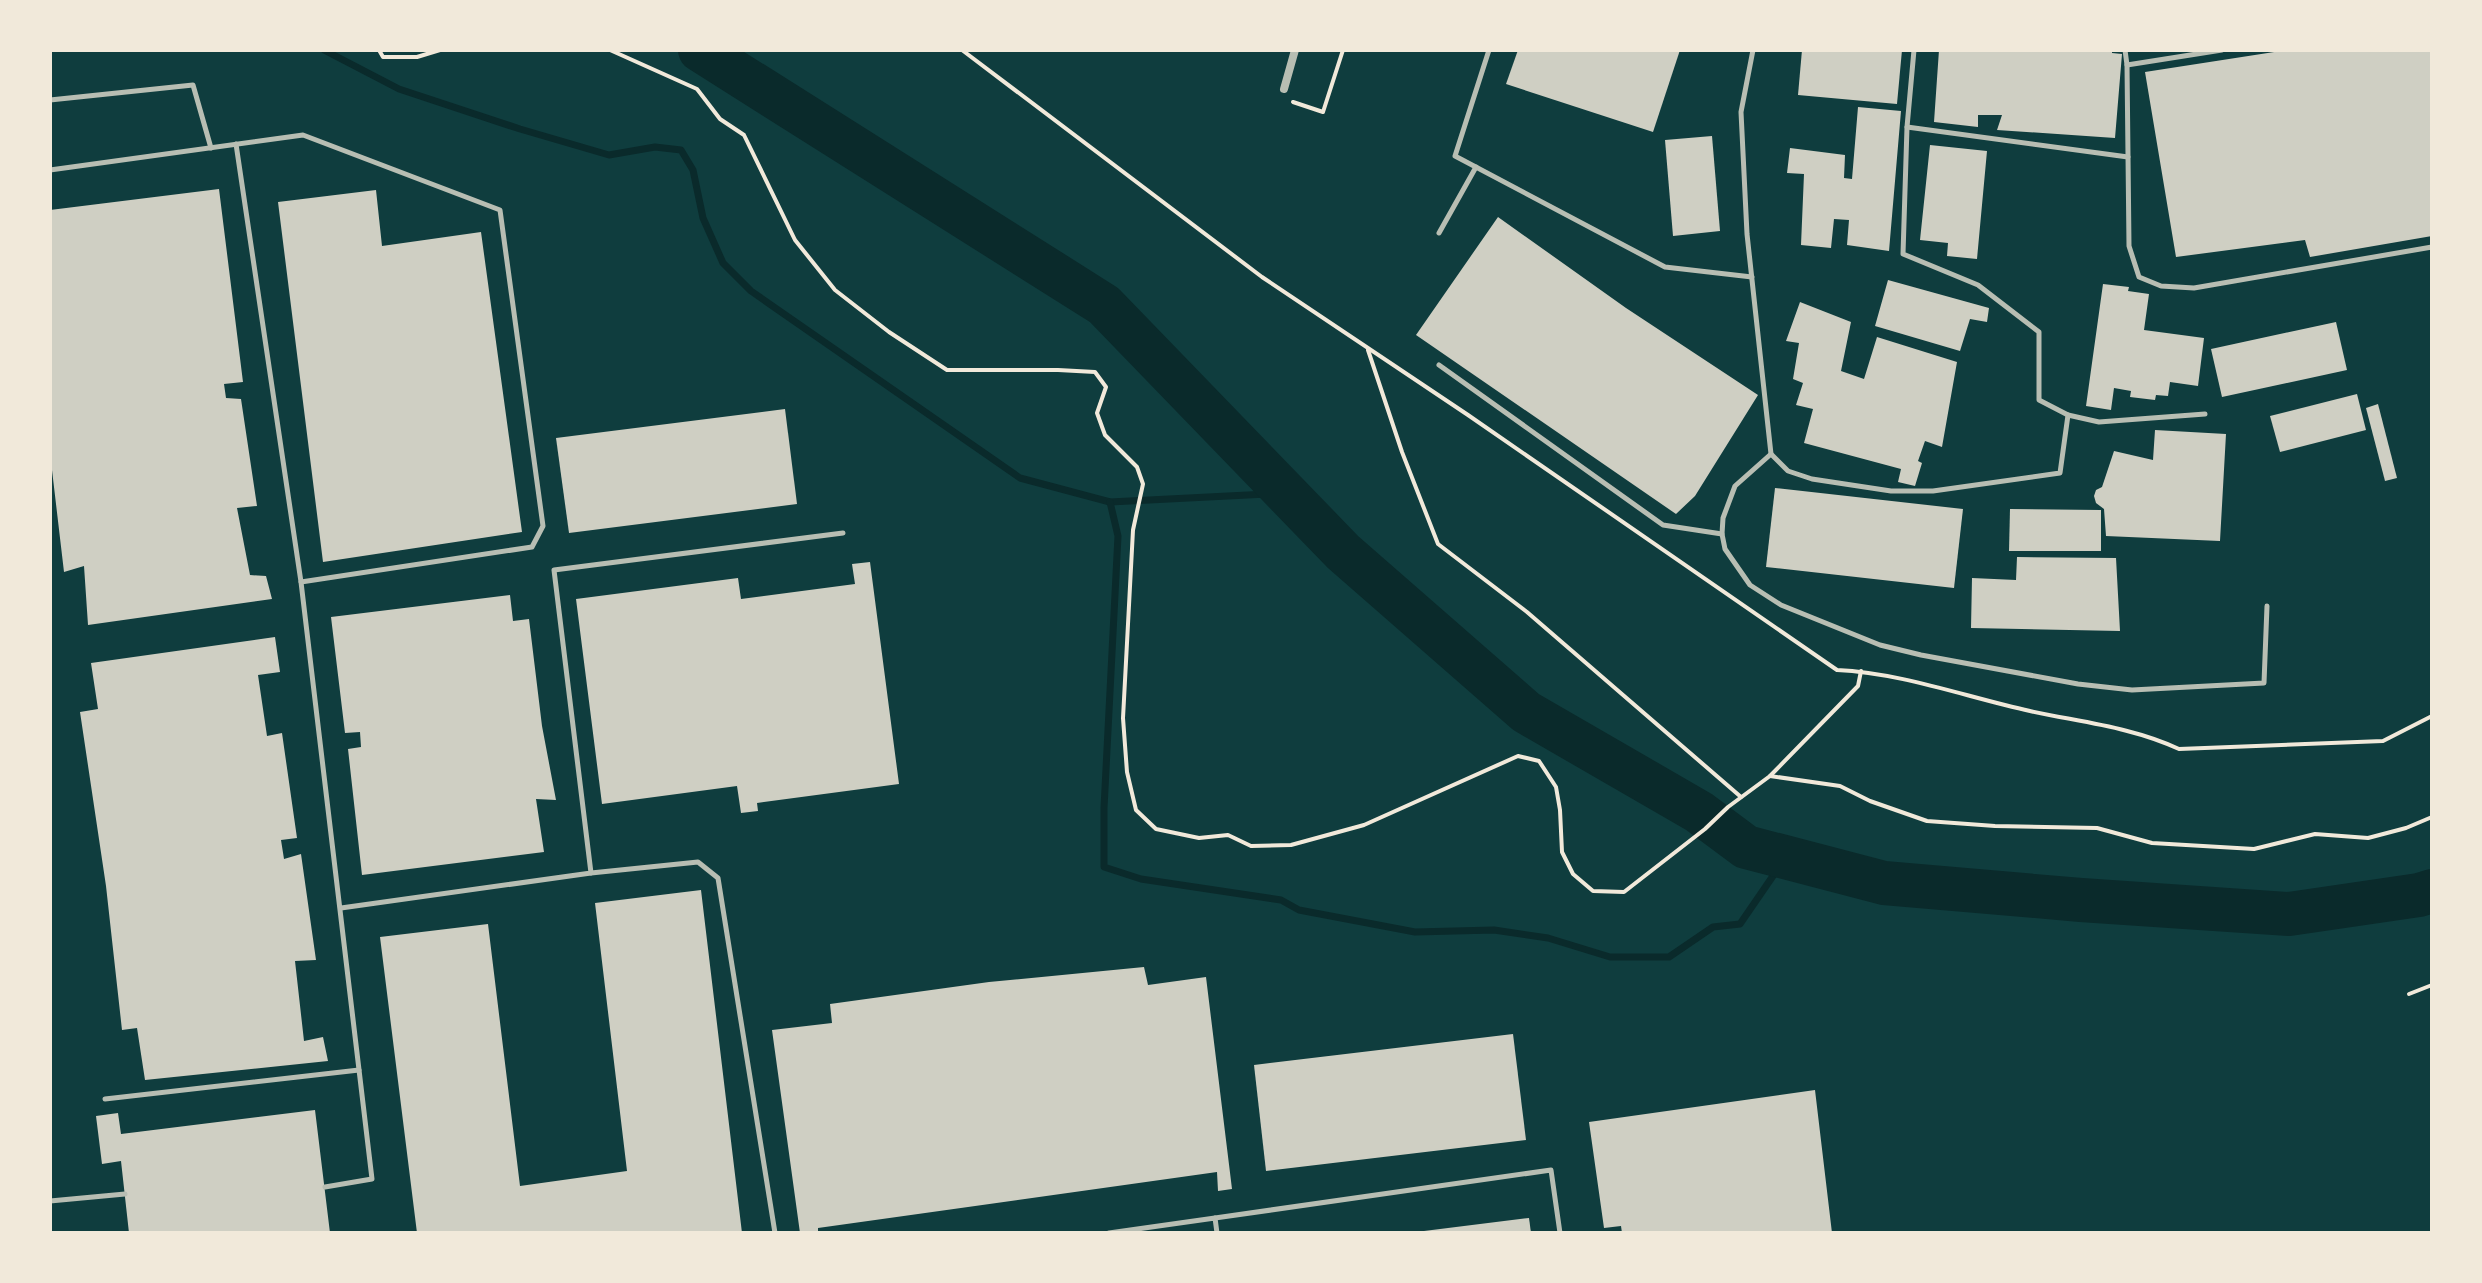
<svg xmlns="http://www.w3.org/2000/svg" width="2482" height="1283" font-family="'Space Grotesk',sans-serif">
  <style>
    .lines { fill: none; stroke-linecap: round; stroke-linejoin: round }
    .stream { stroke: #0a2a2b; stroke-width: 7 }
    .river { stroke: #0a2a2b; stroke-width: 44 }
    .building { fill: #cfcfc3 }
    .path { stroke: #f1e9da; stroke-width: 4 }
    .service { stroke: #b8beb3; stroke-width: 5 }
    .minor { stroke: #b8beb3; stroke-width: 8 }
  </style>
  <rect width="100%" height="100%" fill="#0f3d3e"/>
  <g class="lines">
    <g class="stream">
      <polyline points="324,50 399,89 520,129 609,155 655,147 681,150 693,170 703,218 723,263 751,291 1020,478 1110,502 1286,493"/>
      <polyline points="1110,502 1118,536 1104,808 1104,867 1141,879 1281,900 1299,910 1415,932 1494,930 1548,938 1610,957 1669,957 1713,927 1740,924 1786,857"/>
    </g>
    <polyline class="river" points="700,50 1104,305 1343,552 1526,712 1699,812 1746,847 1884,883 2081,900 2289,914 2419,895 2432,891"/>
  </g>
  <g class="building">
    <polygon points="1518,50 1680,50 1653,132 1506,84"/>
    <polygon points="1802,50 1902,50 1897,104 1798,95"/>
    <polygon points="1939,50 2112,50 2112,53 2122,54 2115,138 1997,130 2002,115 1978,115 1978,127 1934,122"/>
    <polygon points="2287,50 2432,50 2432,236 2310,257 2305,240 2176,257 2145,72"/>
    <polygon points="1858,107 1901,111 1889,251 1847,245 1849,220 1834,219 1831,248 1801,245 1804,174 1787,173 1790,148 1845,155 1844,178 1852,179"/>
    <polygon points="1712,136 1720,231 1673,236 1665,140"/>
    <polygon points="1930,145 1987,151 1977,259 1947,256 1948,243 1920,240"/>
    <polygon points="219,189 243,382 224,384 226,398 241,399 257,506 237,508 250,575 266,576 272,599 88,625 84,566 64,572 50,453 50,210"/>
    <polygon points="376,190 382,246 481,232 522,532 323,562 278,202"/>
    <polygon points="1498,217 1626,308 1758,395 1695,496 1676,514 1416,335"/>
    <polygon points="1888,280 1989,308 1987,322 1970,319 1960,351 1875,326"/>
    <polygon points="2103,284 2129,287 2128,291 2149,294 2144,330 2204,338 2198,386 2170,382 2168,396 2156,395 2155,400 2130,397 2131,391 2114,388 2111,410 2086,406"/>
    <polygon points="1800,302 1851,322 1841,371 1864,379 1877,337 1957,362 1942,447 1925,441 1918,461 1922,463 1915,486 1898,482 1901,469 1804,443 1813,409 1796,405 1803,383 1793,379 1799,343 1786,341"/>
    <polygon points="2336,322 2347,370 2222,397 2211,349"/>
    <polygon points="2357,394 2366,430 2280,452 2270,416"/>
    <polygon points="2378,404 2397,478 2385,481 2366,408"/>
    <polygon points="785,409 797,504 569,533 556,438"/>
    <polygon points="2155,430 2226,434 2220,541 2106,536 2104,509 2096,503 2094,496 2096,490 2102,487 2114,451 2153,460"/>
    <polygon points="1775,488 1963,509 1954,588 1766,567"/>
    <polygon points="2010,509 2101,510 2101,551 2009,551"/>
    <polygon points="2017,557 2116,558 2120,631 1971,628 1972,578 2016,580"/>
    <polygon points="870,562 899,784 757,803 758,811 741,813 737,786 602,804 576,599 738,578 741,599 855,584 852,564"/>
    <polygon points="510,595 513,621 529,619 542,726 556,800 536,799 544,852 362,875 348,749 361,747 360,732 345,733 331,617"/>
    <polygon points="275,637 280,672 258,675 267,736 282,733 297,838 281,840 284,859 301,854 316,960 295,961 304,1041 323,1037 328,1061 145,1080 137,1028 122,1030 106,886 80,712 98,709 91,663"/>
    <polygon points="701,890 742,1233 417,1233 380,937 488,924 520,1186 627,1171 595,903"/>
    <polygon points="1144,967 1148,985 1206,977 1232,1189 1218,1191 1217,1172 818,1228 818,1233 800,1233 772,1030 832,1023 830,1004 989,982"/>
    <polygon points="1513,1034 1526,1140 1266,1171 1254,1065"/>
    <polygon points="1815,1090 1832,1233 1622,1233 1621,1226 1604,1228 1589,1122"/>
    <polygon points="315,1110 330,1233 129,1233 121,1161 102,1164 96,1116 118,1113 121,1134"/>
    <polygon points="1529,1218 1531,1233 1425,1233 1424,1231"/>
  </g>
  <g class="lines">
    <g class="path">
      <polyline points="379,50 383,57 417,57 440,50"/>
      <polyline points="610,50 697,89 720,119 744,135 795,240 835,290 889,332 947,370 1058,370 1095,372 1106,387 1097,413 1105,435 1137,467 1143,484 1133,530 1123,718 1127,772 1136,810 1156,829 1199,838 1228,835 1251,846 1291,845 1364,825 1518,756 1539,761 1556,787 1560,810 1562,852 1573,874 1593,891 1624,892 1705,829 1728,807 1770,776 1858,686 1861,671"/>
      <path d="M 962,50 L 1262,277 L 1468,415 L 1837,670 C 1902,673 1966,697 2030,711 C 2080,722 2132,727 2179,749 L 2383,741 L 2432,716"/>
      <polyline points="1293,102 1323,112 1343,50"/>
      <polyline points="1368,350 1402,452 1438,544 1527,612 1741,797"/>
      <polyline points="1770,776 1840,786 1870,801 1927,821 1995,826 2097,828 2152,843 2254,849 2315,834 2368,838 2406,828 2432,817"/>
      <polyline points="2409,994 2432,985"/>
    </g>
    <g class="service">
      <polyline points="1489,50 1455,156 1665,267 1752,277"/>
      <polyline points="1753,50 1741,112 1747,234 1771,454 1788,471 1812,479 1891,491 1933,491 2060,473 2068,415 2039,400 2039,332 1978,285 1903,254 1907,127 1914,50"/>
      <polyline points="2125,50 2127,65 2129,246 2139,277 2161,286 2194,288 2432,247"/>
      <polyline points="2127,65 2222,50"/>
      <polyline points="50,100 193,85 211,148"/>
      <polyline points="1907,127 2128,157"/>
      <polyline points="236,144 301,582 372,1179 325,1187"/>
      <polyline points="50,170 303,135 500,210 543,526 532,547 301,582"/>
      <polyline points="1439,233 1476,167"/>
      <polyline points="1439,365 1663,525 1722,534"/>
      <polyline points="2068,415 2099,422 2205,414"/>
      <polyline points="1771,454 1735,486 1723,518 1722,534 1725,549 1750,585 1781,605 1880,645 1921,655 2078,684 2132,690 2264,683 2267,606"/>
      <polyline points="591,873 698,862 718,878 775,1233"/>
      <polyline points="341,908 591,873 554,570 843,533"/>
      <polyline points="105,1099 359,1070"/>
      <polyline points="50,1201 125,1194"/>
      <polyline points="1215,1218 1551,1170 1560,1233"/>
      <polyline points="1109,1233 1215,1218 1217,1233"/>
    </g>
    <polyline class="minor" points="1284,89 1295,50"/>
  </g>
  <rect width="2482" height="1283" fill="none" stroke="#f1e9da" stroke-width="104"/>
</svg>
